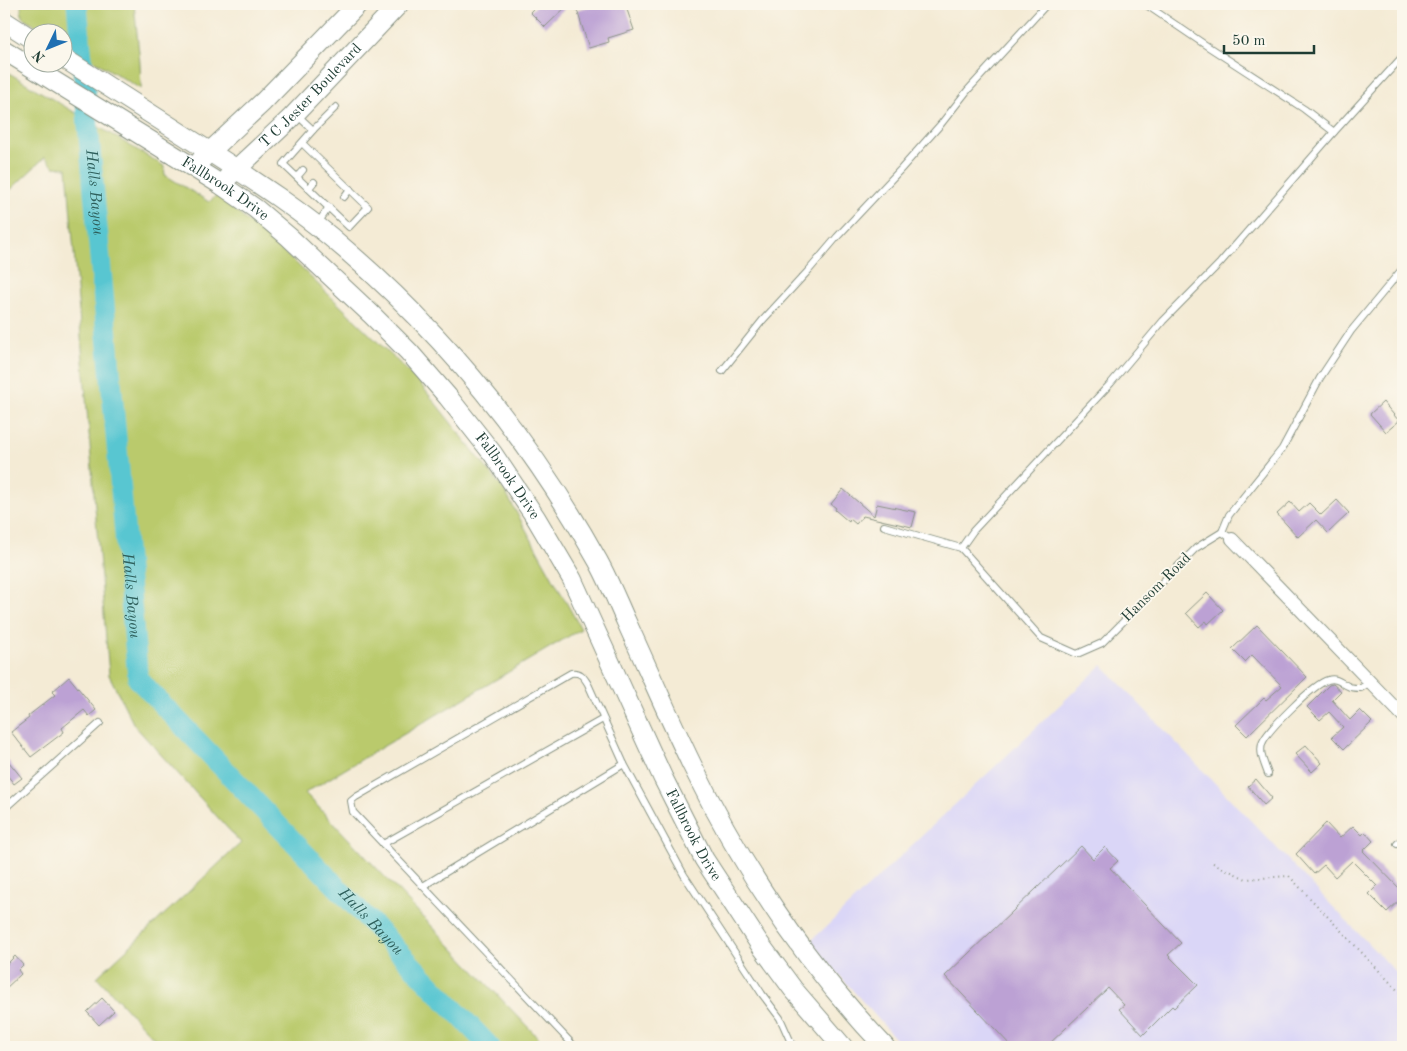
<svg xmlns="http://www.w3.org/2000/svg" width="1407" height="1051" font-family="'Old Standard TT',serif">
  <style>
    .built { fill: #dad6f7 }
    .green { fill: #baca6c; stroke: #6c8450 }
    .lines { fill: none; stroke-linecap: round; stroke-linejoin: round }
    .river { stroke: #59c6d1; stroke-width: 21 }
    .building { fill: #bca1d4 }
    .lane-casing { stroke: #8a9484; stroke-width: 8 }
    .street-casing { stroke: #8a9484; stroke-width: 14 }
    .secondary-casing { stroke: #8a9484; stroke-width: 21 }
    .path { stroke: #8a9484; stroke-width: 2; stroke-dasharray: 1 4; stroke-linecap: butt }
    .lane { stroke: #fff; stroke-width: 6 }
    .street { stroke: #fff; stroke-width: 12 }
    .secondary { stroke: #fff; stroke-width: 19 }
    .labels { text-anchor: middle; dominant-baseline: central; stroke-width: 4; stroke-linejoin: round; paint-order: stroke }
    .street-label { font-size: 15px; fill: #1f3d34; stroke: #fbf7ec }
    .water-label { font-size: 16px; font-style: italic; fill: #2e5f5b; stroke: #fbf7ec }
  </style>
  <rect width="100%" height="100%" fill="#fbf7ec"/>
  <filter id="ink" filterUnits="userSpaceOnUse"><feTurbulence type="fractalNoise" baseFrequency=".02" numOctaves="2"/><feDisplacementMap in="SourceGraphic" scale="10" xChannelSelector="R" yChannelSelector="G"/><feConvolveMatrix kernelMatrix="1 2 1 2 8 2 1 2 1" color-interpolation-filters="sRGB"/></filter>
  <filter id="wash" filterUnits="userSpaceOnUse"><feTurbulence type="fractalNoise" baseFrequency=".0096" numOctaves="4" result="noise"/><feDisplacementMap in="SourceGraphic" scale="20" xChannelSelector="R" yChannelSelector="G"/><feGaussianBlur stdDeviation="1.12" result="paint"/><feColorMatrix in="noise" values="0 0 0 0 0 0 0 0 0 0 0 0 0 0 0 0 0 1.4 0 .05"/><feComposite in="paint" operator="in"/></filter>
  <g filter="url(#wash)">
    <rect width="100%" height="100%" fill="#f4ebd5"/>
    <polygon class="built" points="1102,665 1403,980 1403,1047 903,1047 810,942"/>
    <g class="green">
      <polygon points="21,4 134,4 140,63 141,89 63,42 62,32 47,32 22,17"/>
      <polygon points="4,70 164,166 165,175 209,202 217,195 297,264 418,381 504,490 581,629 305,793 547,1047 162,1047 97,977 241,843 134,725 109,675 67,168 54,167 45,157 4,196"/>
    </g>
    <g class="lines">
      <path class="river" id="s1" d="M 77,4 L 138,679 L 490,1047"/>
    </g>
    <g id="blocks">
      <g class="building">
        <polygon points="538,4 569,4 545,27 530,12"/>
        <polygon points="597,4 625,4 634,30 608,38 609,42 589,48 577,10"/>
        <polygon points="1383,402 1399,421 1386,432 1370,414"/>
        <polygon points="843,489 874,516 877,504 916,512 912,527 863,516 856,524 850,519 849,522 835,510 836,508 831,504"/>
        <polygon points="1337,500 1349,513 1328,533 1316,520 1298,537 1277,514 1290,502 1299,512 1309,503 1321,515"/>
        <polygon points="1207,593 1223,610 1208,624 1206,621 1199,627 1186,613"/>
        <polygon points="1257,625 1307,677 1247,736 1236,725 1264,698 1266,700 1282,686 1252,655 1245,662 1232,649"/>
        <polygon points="69,677 96,710 89,716 84,710 62,728 64,732 31,757 11,732 29,718 28,716 55,695 52,692"/>
        <polygon points="1333,684 1341,691 1332,700 1350,720 1360,710 1372,722 1344,749 1332,737 1343,727 1329,712 1320,720 1307,707 1329,685"/>
        <polygon points="1306,745 1322,763 1312,772 1295,754"/>
        <polygon points="4,756 22,778 14,784 4,771"/>
        <polygon points="1256,779 1272,798 1264,805 1248,786"/>
        <polygon points="1326,823 1340,838 1353,826 1362,835 1365,832 1373,841 1363,851 1403,892 1403,897 1387,912 1369,894 1377,886 1352,861 1335,877 1324,865 1314,874 1296,854"/>
        <polygon points="1081,846 1093,859 1105,847 1118,861 1110,868 1181,943 1168,955 1198,985 1174,1008 1172,1006 1143,1035 1119,1009 1124,1005 1108,988 1046,1047 1012,1047 945,976"/>
        <polygon points="15,956 23,965 18,970 21,974 4,990 4,967"/>
        <polygon points="102,998 114,1011 99,1025 87,1012"/>
      </g>
    </g>
  </g>
  <g filter="url(#ink)">
    <use href="#blocks" fill-opacity="0" stroke="#8a9484" stroke-width="1"/>
    <g class="lines">
      <g class="lane-casing">
        <g id="lane">
          <polyline points="1145,4 1204,44 1304,109 1334,132"/>
          <polyline points="296,114 313,130 336,107"/>
          <polyline points="302,143 368,207 349,227 283,164 313,130"/>
          <polyline points="297,177 303,170"/>
          <polyline points="309,188 314,182"/>
          <polyline points="344,197 350,189"/>
          <polyline points="318,223 329,207"/>
          <polyline points="722,371 762,321 809,270 837,237 901,169 941,124 967,91 1047,4"/>
          <polyline points="884,526 961,548 1041,638 1077,654 1102,643 1196,548 1222,532 1232,539"/>
          <polyline points="1222,532 1229,515 1282,449 1320,378 1351,331 1403,268"/>
          <polyline points="961,548 973,531 1111,383 1163,321 1220,263 1334,132 1403,56"/>
          <path d="M 1268,774 C 1265,765 1259,754 1262,744 C 1266,731 1315,683 1328,680 C 1337,677 1342,684 1350,687 C 1353,688 1357,688 1361,688 L 1370,682"/>
          <polyline points="4,809 100,723"/>
          <polyline points="383,844 603,719"/>
          <polyline points="1397,844 1403,838"/>
          <polyline points="423,886 624,764"/>
          <path d="M 575,1047 L 353,812 L 351,801 L 356,797 L 571,673 C 581,672 583,676 588,684 L 624,764 L 684,875 L 762,994 L 780,1018 L 793,1047"/>
        </g>
      </g>
      <g class="street-casing">
        <polyline id="street" points="1232,539 1403,716"/>
      </g>
      <g class="secondary-casing">
        <g id="secondary">
          <polyline points="4,21 32,39"/>
          <path id="s2" d="M 4,50 L 220,184 L 256,209 L 289,237 L 371,314 L 409,352 L 448,397 L 493,454 L 536,518 L 572,579 L 663,778 L 704,859 L 759,943 L 793,989 L 843,1047"/>
          <path d="M 62,57 C 111,88 159,119 207,150 C 255,181 303,212 346,250 C 448,338 533,444 598,561 C 609,581 617,601 626,621 C 648,669 669,718 692,765 C 743,870 805,963 885,1047"/>
          <polyline points="201,160 263,102 358,4"/>
          <path id="s3" d="M 228,177 L 290,119 L 399,4"/>
        </g>
      </g>
      <polyline class="path" points="1213,863 1246,879 1289,876 1403,996"/>
      <use href="#lane" class="lane"/>
      <use href="#street" class="street"/>
      <use href="#secondary" class="secondary"/>
    </g>
  </g>
  <g class="labels">
    <g class="street-label">
      <text stroke="none"><textPath href="#s3" startOffset="116">T C Jester Boulevard</textPath></text>
      <text stroke="none"><textPath href="#s2" startOffset="261">Fallbrook Drive</textPath></text>
      <text stroke="none"><textPath href="#s2" startOffset="666">Fallbrook Drive</textPath></text>
      <text transform="translate(1157 588) rotate(-45)">Hansom Road</text>
      <text stroke="none"><textPath href="#s2" startOffset="1071">Fallbrook Drive</textPath></text>
    </g>
    <g class="water-label">
      <text stroke="none"><textPath href="#s1" startOffset="189">Halls Bayou</textPath></text>
      <text stroke="none"><textPath href="#s1" startOffset="594">Halls Bayou</textPath></text>
      <text stroke="none"><textPath href="#s1" startOffset="1014">Halls Bayou</textPath></text>
    </g>
  </g>
  <rect width="1407" height="1051" fill="none" stroke="#fbf7ec" stroke-width="20"/>
  <g transform="translate(48 48) rotate(227)"><circle r="24" fill="#fbf7ec" stroke="#a3ada2"/>
  <path d="M0-4L9 19L0 12L-9 19Z" fill="#1f6fb2"/>
  <text y="-8" font-size="14" font-weight="bold" text-anchor="middle" fill="#1f3d34">N</text>
  </g>
  <path d="M1224 45v8h90v-8" fill="none" stroke="#1f3d34" stroke-width="2.5"/>
  <text x="1232" y="45" font-size="15" fill="#1f3d34" stroke="#fbf7ec" stroke-width="4" paint-order="stroke">50 m</text>
</svg>
